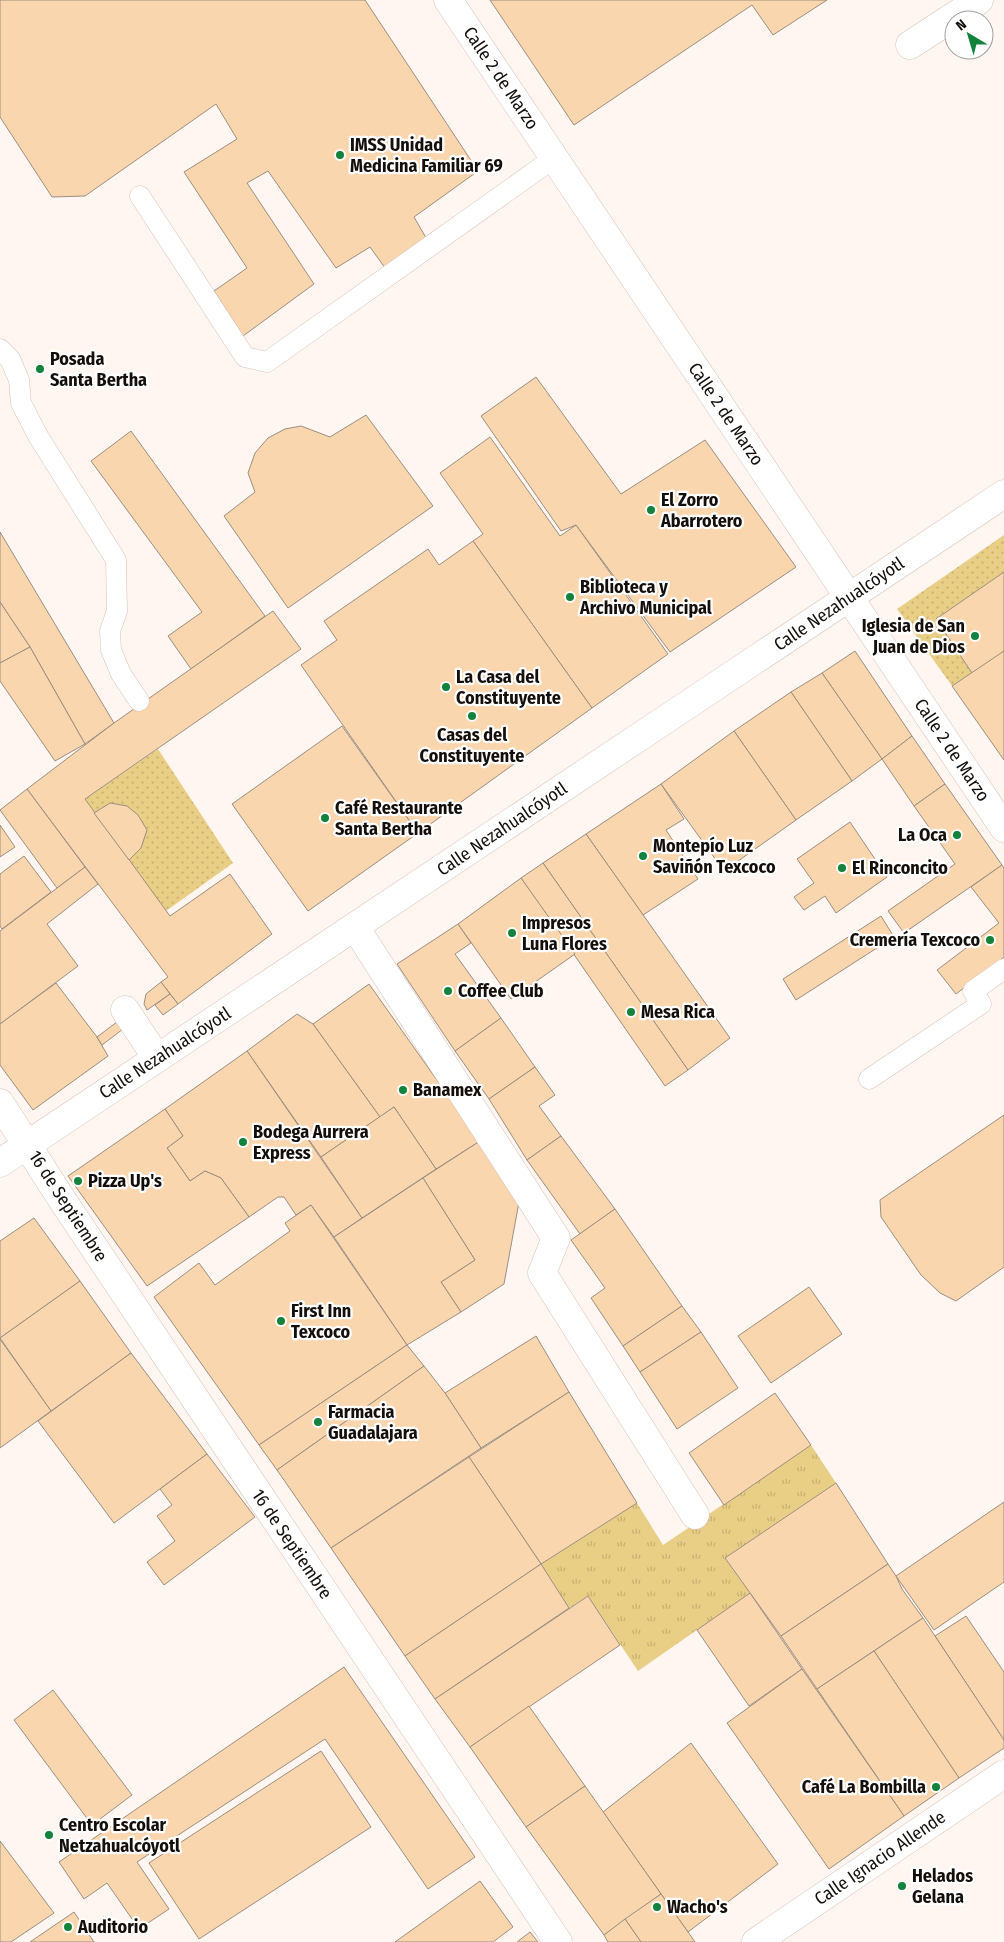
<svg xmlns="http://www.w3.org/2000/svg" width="1004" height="1942" font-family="'Fira Sans Condensed',sans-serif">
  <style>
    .grass { fill: url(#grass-tufts) }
    .garden { fill: url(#garden-dots) }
    .building { fill: #fad6ae; stroke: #9c8e7f }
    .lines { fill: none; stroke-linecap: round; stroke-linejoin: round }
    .lane-casing { stroke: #d7c2b7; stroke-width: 21 }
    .street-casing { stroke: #d7c2b7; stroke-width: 29 }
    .secondary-casing { stroke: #d7c2b7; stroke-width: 29 }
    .lane { stroke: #fff; stroke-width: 20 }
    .street { stroke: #fff; stroke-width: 28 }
    .secondary { stroke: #fff; stroke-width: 28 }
    .poi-dot { fill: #13833b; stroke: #fff; stroke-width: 2 }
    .labels { text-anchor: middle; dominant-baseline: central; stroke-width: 4.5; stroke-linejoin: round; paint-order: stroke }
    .street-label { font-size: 18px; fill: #150f0b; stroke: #fff }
    .poi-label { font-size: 18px; font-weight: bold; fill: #150f0b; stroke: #fff; text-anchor: start }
  </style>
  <defs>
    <pattern id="grass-tufts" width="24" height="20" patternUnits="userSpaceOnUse" patternTransform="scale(1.25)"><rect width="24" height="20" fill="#e9ce85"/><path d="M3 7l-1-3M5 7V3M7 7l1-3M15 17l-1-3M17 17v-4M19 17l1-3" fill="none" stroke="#c7b072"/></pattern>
    <pattern id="garden-dots" width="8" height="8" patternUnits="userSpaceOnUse" patternTransform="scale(1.25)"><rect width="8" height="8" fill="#e9ce85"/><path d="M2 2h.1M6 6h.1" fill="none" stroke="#c7b072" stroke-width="1.8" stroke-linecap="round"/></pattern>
  </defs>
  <rect width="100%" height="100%" fill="#fff6f2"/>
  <polygon class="grass" points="811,1445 836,1483 725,1558 750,1593 638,1671 588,1596 569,1608 541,1564 637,1503 663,1545"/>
  <g class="garden">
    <polygon points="1004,535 1004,572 936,619 972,673 952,686 897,609"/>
    <polygon points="158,749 233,863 166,911 85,799"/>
  </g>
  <g class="building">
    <polygon points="0,0 365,0 478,171 414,217 429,243 388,272 370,247 336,268 268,171 247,183 314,284 243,336 214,291 247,268 184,172 237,139 216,104 85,196 52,197 0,117"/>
    <polygon points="490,0 827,0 773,35 752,5 574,125"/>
    <polygon points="536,377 621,494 705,440 796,567 670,652 576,525 561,531 481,416"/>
    <polygon points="366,415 433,506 288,608 224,516 255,492 248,473 255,453 268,438 285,429 301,426 330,437"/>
    <polygon points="131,431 265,616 191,669 168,636 202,612 91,461"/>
    <polygon points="490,437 560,536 576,525 668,654 592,708 473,541 483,534 440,473"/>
    <polygon points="0,532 114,723 85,744 30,647 0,602"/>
    <polygon points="473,541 592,708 418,833 301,665 337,640 324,621 428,549 439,565"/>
    <polygon points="1004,572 1004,652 972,673 936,619"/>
    <polygon points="0,602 30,647 0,663"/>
    <polygon points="273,611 301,649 85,799 170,916 230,874 272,934 178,1004 161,982 168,977 27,789 114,723"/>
    <polygon points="30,647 85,744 55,761 0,681 0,663"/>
    <polygon points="855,651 912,736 882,759 822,673"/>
    <polygon points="1004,651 1004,760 952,686"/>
    <polygon points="822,673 882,759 852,781 791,692"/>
    <polygon points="791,692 852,781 796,820 734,731"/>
    <polygon points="342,726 418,833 308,911 232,804"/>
    <polygon points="734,731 796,820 724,871 661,784"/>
    <polygon points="912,736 945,784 914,806 882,759"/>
    <polygon points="661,784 684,819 666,830 698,879 643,915 586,834"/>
    <polygon points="945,784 1002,865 904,933 888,911 955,864 914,806"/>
    <polygon points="27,789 85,867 57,888 0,810"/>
    <polygon points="110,803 127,806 138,815 147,830 141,848 129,860 94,813"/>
    <polygon points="850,822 887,877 836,913 825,896 804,910 794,897 814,883 797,859"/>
    <polygon points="0,825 15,847 0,857"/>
    <polygon points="586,834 730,1038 688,1070 543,863"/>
    <polygon points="24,856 51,892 2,929 0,926 0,874"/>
    <polygon points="543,863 688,1070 665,1086 521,878"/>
    <polygon points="1002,865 1004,868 1004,957 956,994 937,970 999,923 971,887"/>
    <polygon points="85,867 98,884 47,924 78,966 0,1024 0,931"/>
    <polygon points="521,878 575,954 511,999 458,924"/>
    <polygon points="881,916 894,937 796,1000 783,979"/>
    <polygon points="458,924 471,943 455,954 501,1018 455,1051 397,964"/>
    <polygon points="161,982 170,994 147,1010 144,1004 146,994"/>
    <polygon points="56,983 97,1037 108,1056 33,1110 0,1065 0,1024"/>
    <polygon points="369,984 480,1141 436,1169 394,1107 380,1117 313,1024"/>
    <polygon points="170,994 178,1004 163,1015 155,1005"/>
    <polygon points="297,1014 313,1024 380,1117 321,1157 247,1051"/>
    <polygon points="501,1018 535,1067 489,1099 455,1051"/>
    <polygon points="117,1022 123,1029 102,1045 97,1037"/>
    <polygon points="247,1051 362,1218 334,1237 311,1205 296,1215 284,1197 278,1197 249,1217 221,1178 205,1171 190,1181 167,1148 183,1136 165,1109"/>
    <polygon points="535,1067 555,1095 539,1106 561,1136 527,1160 489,1099"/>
    <polygon points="394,1107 436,1169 362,1218 321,1157"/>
    <polygon points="165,1109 183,1136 167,1148 190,1181 205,1171 221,1178 249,1217 147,1286 68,1176"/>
    <polygon points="1004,1115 1004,1267 956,1301 940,1293 921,1275 881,1217 880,1200"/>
    <polygon points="561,1136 615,1209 580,1234 527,1160"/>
    <polygon points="480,1141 519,1202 504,1284 461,1312 441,1282 475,1260 423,1178"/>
    <polygon points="423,1178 475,1260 441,1282 461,1312 407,1345 334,1237"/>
    <polygon points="311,1205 407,1345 259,1445 154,1297 199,1263 215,1285 290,1231 285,1223"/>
    <polygon points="615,1209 682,1306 623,1346 591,1298 605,1288 571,1240"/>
    <polygon points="34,1218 80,1281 0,1338 0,1241"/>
    <polygon points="80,1281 131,1353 51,1411 0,1338"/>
    <polygon points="809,1287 842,1334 771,1383 738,1336"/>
    <polygon points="682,1306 701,1332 640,1372 623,1346"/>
    <polygon points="701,1332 738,1388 677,1429 640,1372"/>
    <polygon points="536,1336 569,1392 481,1448 445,1393"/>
    <polygon points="0,1339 51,1411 0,1448"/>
    <polygon points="407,1345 424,1366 277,1470 259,1445"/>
    <polygon points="131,1353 207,1454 114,1523 38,1421"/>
    <polygon points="424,1366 445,1393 481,1448 331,1548 277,1470"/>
    <polygon points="569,1392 637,1503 541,1564 469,1457"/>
    <polygon points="775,1393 811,1445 724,1505 689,1453"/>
    <polygon points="207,1454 255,1517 164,1585 147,1562 175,1541 157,1516 172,1505 160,1489"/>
    <polygon points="469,1457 541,1564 405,1656 331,1548"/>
    <polygon points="836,1483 888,1564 781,1636 725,1558"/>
    <polygon points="1004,1502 1004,1582 934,1630 896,1576"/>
    <polygon points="541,1564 569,1608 435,1699 405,1656"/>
    <polygon points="888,1564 896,1576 902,1589 923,1618 817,1689 781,1636"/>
    <polygon points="750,1593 802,1669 749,1706 697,1630"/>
    <polygon points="588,1596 620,1645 470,1747 435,1699"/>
    <polygon points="966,1616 1004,1672 1004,1740 935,1636"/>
    <polygon points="923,1618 1004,1740 1004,1748 959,1778 874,1651"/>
    <polygon points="874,1651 959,1778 904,1816 817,1689"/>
    <polygon points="344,1667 475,1857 428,1889 325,1739 137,1862 169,1909 139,1929 107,1883 84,1899 59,1862"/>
    <polygon points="802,1669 904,1816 829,1869 727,1723"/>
    <polygon points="53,1690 132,1795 92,1825 14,1720"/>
    <polygon points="529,1706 585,1786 526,1827 470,1747"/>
    <polygon points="691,1743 778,1864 688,1932 603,1812"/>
    <polygon points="321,1751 371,1827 199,1939 149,1863"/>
    <polygon points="585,1786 661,1894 604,1935 526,1827"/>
    <polygon points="0,1841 54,1913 11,1942 0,1942"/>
    <polygon points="480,1881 513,1927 493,1942 395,1942"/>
    <polygon points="661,1894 688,1932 695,1942 641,1942 625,1919"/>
    <polygon points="74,1912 94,1942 30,1942"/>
    <polygon points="625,1919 641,1942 608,1942 604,1935"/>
    <polygon points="530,1932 538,1942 517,1942"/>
  </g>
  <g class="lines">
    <g class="lane-casing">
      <g id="lane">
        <polyline points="140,196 245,357 267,362 554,158"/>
        <polyline points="0,349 10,359 19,380 21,403 38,436 116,560 117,611 110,631 111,650 121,674 139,701"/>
        <polyline points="869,1079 981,1004 973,991 1004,969"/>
      </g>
    </g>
    <g class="street-casing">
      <g id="street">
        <polyline points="448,0 1004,828"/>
        <polyline points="910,45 979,0"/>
        <polyline points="355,927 556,1238 542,1273 695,1515"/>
        <polyline points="125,1010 157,1058"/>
        <polyline points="0,1103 61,1198 558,1942"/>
      </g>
    </g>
    <g class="secondary-casing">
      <g id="secondary">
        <path d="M 0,1163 C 333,938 670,718 1004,494"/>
        <polyline points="756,1942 1004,1774"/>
      </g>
    </g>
    <use href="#lane" class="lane"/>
    <use href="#street" class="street"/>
    <use href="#secondary" class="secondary"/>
  </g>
  <g class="poi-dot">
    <circle cx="340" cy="155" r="5"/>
    <circle cx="40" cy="369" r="5"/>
    <circle cx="651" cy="510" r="5"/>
    <circle cx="570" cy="597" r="5"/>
    <circle cx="975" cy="636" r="5"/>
    <circle cx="446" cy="687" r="5"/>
    <circle cx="472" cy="716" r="5"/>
    <circle cx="325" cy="818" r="5"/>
    <circle cx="957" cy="835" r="5"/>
    <circle cx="643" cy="856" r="5"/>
    <circle cx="842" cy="868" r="5"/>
    <circle cx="512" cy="933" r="5"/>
    <circle cx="990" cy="940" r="5"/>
    <circle cx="448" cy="991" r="5"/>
    <circle cx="631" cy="1012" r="5"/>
    <circle cx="403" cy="1090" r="5"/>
    <circle cx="243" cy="1142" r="5"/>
    <circle cx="78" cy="1181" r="5"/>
    <circle cx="281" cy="1321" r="5"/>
    <circle cx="318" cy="1422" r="5"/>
    <circle cx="936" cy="1787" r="5"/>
    <circle cx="49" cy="1835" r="5"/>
    <circle cx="902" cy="1886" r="5"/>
    <circle cx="657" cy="1907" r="5"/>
    <circle cx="68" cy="1927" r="5"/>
  </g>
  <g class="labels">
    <g class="street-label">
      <text transform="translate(501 78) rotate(56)">Calle 2 de Marzo</text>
      <text transform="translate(726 414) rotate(56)">Calle 2 de Marzo</text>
      <text transform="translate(839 604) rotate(-34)">Calle Nezahualcóyotl</text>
      <text transform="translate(952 750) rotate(56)">Calle 2 de Marzo</text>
      <text transform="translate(502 829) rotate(-34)">Calle Nezahualcóyotl</text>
      <text transform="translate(165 1053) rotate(-33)">Calle Nezahualcóyotl</text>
      <text transform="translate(68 1206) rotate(57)">16 de Septiembre</text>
      <text transform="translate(292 1544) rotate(56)">16 de Septiembre</text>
      <text transform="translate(880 1858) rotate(-34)">Calle Ignacio Allende</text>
    </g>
    <g class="poi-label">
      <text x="350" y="145">IMSS Unidad<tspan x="350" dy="21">Medicina Familiar 69</tspan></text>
      <text x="50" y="359">Posada<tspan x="50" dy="21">Santa Bertha</tspan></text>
      <text x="661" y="500">El Zorro<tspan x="661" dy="21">Abarrotero</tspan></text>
      <text x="580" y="587">Biblioteca y<tspan x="580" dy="21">Archivo Municipal</tspan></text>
      <text x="965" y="626" text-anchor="end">Iglesia de San<tspan x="965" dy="21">Juan de Dios</tspan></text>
      <text x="456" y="677">La Casa del<tspan x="456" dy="21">Constituyente</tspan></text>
      <text x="472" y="735" text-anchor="middle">Casas del<tspan x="472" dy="21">Constituyente</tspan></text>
      <text x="335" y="808">Café Restaurante<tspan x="335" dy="21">Santa Bertha</tspan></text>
      <text x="947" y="835" text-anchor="end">La Oca</text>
      <text x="653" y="846">Montepío Luz<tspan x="653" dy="21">Saviñón Texcoco</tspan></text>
      <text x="852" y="868">El Rinconcito</text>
      <text x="522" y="923">Impresos<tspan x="522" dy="21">Luna Flores</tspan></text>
      <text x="980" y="940" text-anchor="end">Cremería Texcoco</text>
      <text x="458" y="991">Coffee Club</text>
      <text x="641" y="1012">Mesa Rica</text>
      <text x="413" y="1090">Banamex</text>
      <text x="253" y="1132">Bodega Aurrera<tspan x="253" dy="21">Express</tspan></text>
      <text x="88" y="1181">Pizza Up's</text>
      <text x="291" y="1311">First Inn<tspan x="291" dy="21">Texcoco</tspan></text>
      <text x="328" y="1412">Farmacia<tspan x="328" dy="21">Guadalajara</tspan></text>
      <text x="926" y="1787" text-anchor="end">Café La Bombilla</text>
      <text x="59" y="1825">Centro Escolar<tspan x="59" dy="21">Netzahualcóyotl</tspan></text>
      <text x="912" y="1876">Helados<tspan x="912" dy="21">Gelana</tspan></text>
      <text x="667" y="1907">Wacho's</text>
      <text x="78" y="1927">Auditorio</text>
    </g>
  </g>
  <g transform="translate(969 35) rotate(322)"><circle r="24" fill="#ffffff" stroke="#a19f9d"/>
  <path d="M0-4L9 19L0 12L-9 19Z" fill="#13833b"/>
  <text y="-8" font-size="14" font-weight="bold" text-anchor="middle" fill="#150f0b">N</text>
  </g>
</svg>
